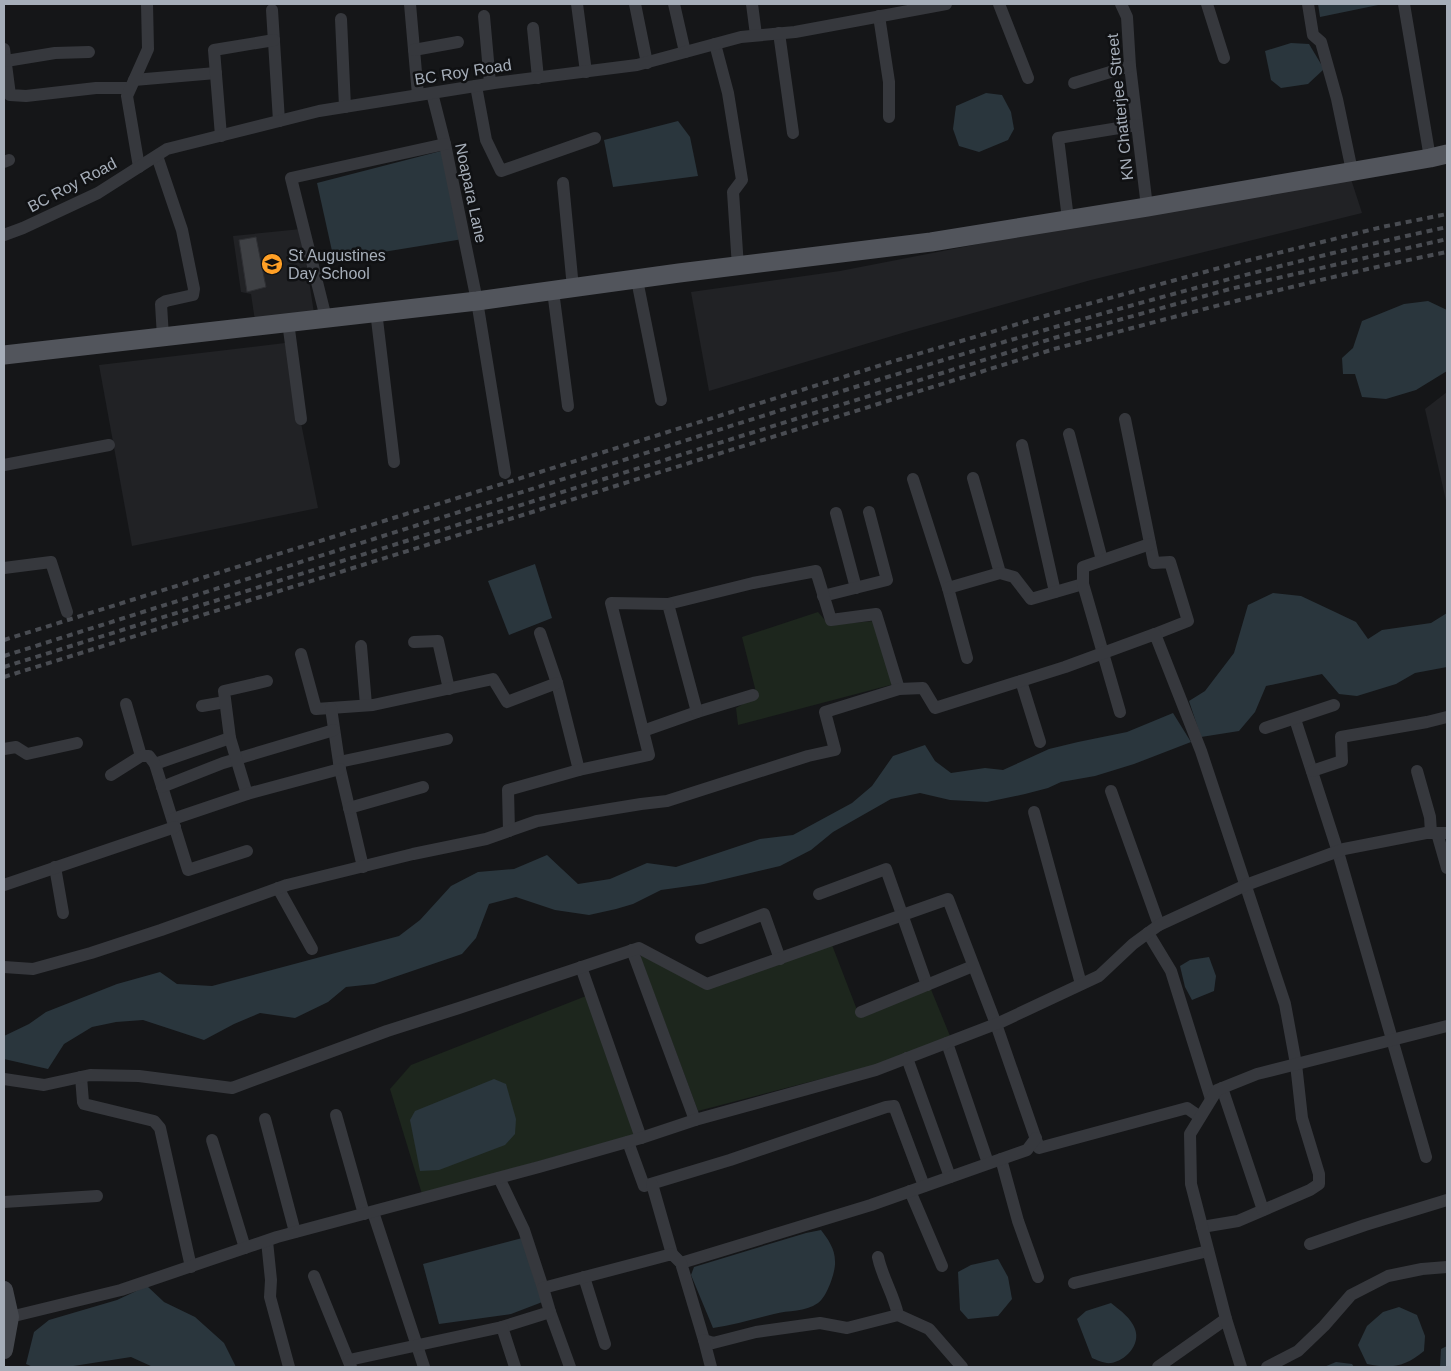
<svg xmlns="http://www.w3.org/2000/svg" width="1451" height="1371" font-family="Helvetica,sans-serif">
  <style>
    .built { fill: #212225 }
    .green { fill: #1d261d }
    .water { fill: #2a363d }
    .building { fill: #3f4145; stroke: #2f3034 }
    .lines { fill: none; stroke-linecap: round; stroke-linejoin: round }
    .street { stroke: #36383d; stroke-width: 12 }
    .secondary { stroke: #44474d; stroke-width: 18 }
    .primary { stroke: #52555c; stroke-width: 19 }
    .rail { stroke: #494c52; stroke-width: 4; stroke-dasharray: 6 5; stroke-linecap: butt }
    .labels { text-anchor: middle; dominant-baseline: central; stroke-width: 5; stroke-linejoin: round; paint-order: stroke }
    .street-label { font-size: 16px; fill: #a6aeb9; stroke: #101113 }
    .poi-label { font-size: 16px; fill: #a6aeb9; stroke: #101113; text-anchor: start }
  </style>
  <rect width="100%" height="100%" fill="#151618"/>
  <g class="built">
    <polygon points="1350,176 1362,213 1091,280 909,331 709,391 691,292 840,271 1061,228"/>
    <polygon points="301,229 314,313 255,321 251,294 241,292 233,236"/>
    <polygon points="285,343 318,508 132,546 99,365"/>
    <polygon points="1447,392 1447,505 1425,409"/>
  </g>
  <g class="green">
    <polygon points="818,612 829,625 874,621 894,684 738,725 736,708 757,696 742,637"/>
    <polygon points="832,945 859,1015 930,987 950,1036 890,1061 698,1111 641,959 641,952 707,988"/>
    <polygon points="586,996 636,1134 422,1194 390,1089 411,1065"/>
  </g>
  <g class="water">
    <polygon points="1318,4 1383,4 1320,17"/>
    <polygon points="1291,43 1309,44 1324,69 1308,84 1281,88 1271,80 1265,51"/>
    <polygon points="986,93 1002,95 1011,112 1014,129 1008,140 979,152 959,146 953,129 956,106"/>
    <polygon points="678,121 690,137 698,176 613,187 604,140"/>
    <polygon points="441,151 463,239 334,260 317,183"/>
    <polygon points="1428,301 1447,310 1447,371 1416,390 1386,399 1362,397 1355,374 1343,374 1342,358 1353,348 1362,321 1404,304"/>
    <polygon points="535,564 552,618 509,635 488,581"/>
    <polygon points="1273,593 1301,596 1335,612 1356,622 1368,639 1382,630 1431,623 1447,613 1447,667 1415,673 1396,684 1357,696 1339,694 1322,674 1266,686 1255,712 1239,731 1201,737 1189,701 1205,691 1234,653 1248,605"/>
    <polygon points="1173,713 1191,742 1134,764 1095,776 1061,782 1048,788 1025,794 987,802 950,800 920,793 891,799 833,832 811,850 780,866 704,884 661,890 633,904 616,909 589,915 555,910 516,897 489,904 476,938 462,954 374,984 346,987 328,1002 295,1018 260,1013 234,1024 204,1040 143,1020 116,1022 92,1027 64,1044 48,1069 4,1059 4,1036 29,1024 46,1012 117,984 160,972 177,984 212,986 399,936 420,920 451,886 478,872 514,869 547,855 578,884 610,879 647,863 676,867 760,839 793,835 852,803 872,786 893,756 925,745 935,761 951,773 985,768 1003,770 1049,749 1078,742 1127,732"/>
    <polygon points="1209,957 1216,976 1214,991 1192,1000 1185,987 1180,966 1190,960"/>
    <polygon points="494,1079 506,1084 516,1119 515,1134 505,1145 439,1170 420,1171 410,1120 415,1111"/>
    <path d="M 821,1230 C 828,1239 835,1249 835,1261 C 836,1271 827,1297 818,1303 C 805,1312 789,1310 774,1314 C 753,1319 734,1325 713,1328 L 691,1275 L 694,1267 L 806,1233 Z"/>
    <polygon points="526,1237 545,1301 511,1314 439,1324 423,1264"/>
    <polygon points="998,1259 1008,1277 1012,1299 998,1316 968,1319 960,1310 958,1272 971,1265"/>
    <polygon points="147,1286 164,1302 195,1317 224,1343 236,1367 153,1367 131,1357 67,1367 33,1367 26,1364 34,1332 49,1320 117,1300"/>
    <path d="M 1111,1303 C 1121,1311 1131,1318 1135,1329 C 1141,1345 1125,1361 1111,1363 C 1105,1364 1097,1360 1092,1358 L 1077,1319 L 1086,1311 Z"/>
    <path d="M 1399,1307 L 1417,1315 L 1425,1336 L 1424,1351 C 1405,1367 1391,1369 1367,1364 L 1358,1345 L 1367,1326 L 1383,1312 Z"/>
    <polygon points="1447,1346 1447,1367 1440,1367 1441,1349"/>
    <polygon points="1336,1362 1352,1364 1354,1367 1324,1367"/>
  </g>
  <polygon class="building" points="256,237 266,287 247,292 239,240"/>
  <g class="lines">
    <g class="street">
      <polyline points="410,4 418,95"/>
      <polyline points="577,4 586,72"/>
      <polyline points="635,4 647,63"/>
      <polyline points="674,4 685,52"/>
      <polyline points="752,4 756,35"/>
      <polyline points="999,4 1028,78"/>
      <polyline points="1121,4 1127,17 1130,66 1147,207"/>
      <polyline points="1207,4 1224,58"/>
      <polyline points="1308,4 1313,35 1321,42 1337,99 1352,171"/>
      <polyline points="1404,4 1430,158"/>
      <polyline points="272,10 279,121"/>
      <polyline points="484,16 490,83"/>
      <polyline points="879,16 889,82 889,117"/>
      <polyline points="341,19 345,107"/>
      <polyline points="533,28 538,78"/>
      <polyline points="779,33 793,133"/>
      <polyline points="715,44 728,93 742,180 733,192 738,267"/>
      <polyline points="4,49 10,95 26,96 96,88 130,88"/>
      <polyline points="414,50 458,42"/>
      <polyline points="6,61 55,53 89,52"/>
      <polyline points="134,80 216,73"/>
      <polyline points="1074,83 1130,66"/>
      <polyline points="476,86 486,140 501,171 595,138"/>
      <polyline points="432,93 445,144 477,301 505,473"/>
      <polyline points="221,136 214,50 274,40"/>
      <polyline points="157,156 182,230 194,289 193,295 166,301 161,304 163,337"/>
      <polyline points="4,162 9,160"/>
      <polyline points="139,167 127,96 148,49 147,4"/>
      <polyline points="563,183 573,288"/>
      <polyline points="1068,219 1058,138 1137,125"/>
      <polyline points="4,235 23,228 98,193 167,149 319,111 494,83 637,65 741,37 795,32 946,4"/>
      <polyline points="637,280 661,400"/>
      <polyline points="553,291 568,406"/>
      <polyline points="376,311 394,462"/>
      <polyline points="326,318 291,178 445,144"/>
      <polyline points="288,322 301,419"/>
      <polyline points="1125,419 1154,563 1170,562 1188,621 1155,634"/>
      <polyline points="1069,434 1102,560"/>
      <polyline points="1022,445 1055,592"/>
      <polyline points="4,465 109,445"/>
      <polyline points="973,478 1000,573"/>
      <polyline points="913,479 948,588 967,658"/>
      <polyline points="836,513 856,588"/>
      <polyline points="4,568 51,562 67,612"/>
      <polyline points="948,588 1000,573 1014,577 1031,599 1083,584"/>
      <polyline points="823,596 887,580 869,512"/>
      <polyline points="668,604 753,583 816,571 831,620 876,614 899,689"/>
      <polyline points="540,633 557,683 579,770"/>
      <polyline points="414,642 438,641 449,689"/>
      <polyline points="361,646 366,705"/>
      <polyline points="301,654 316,709 373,705 493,679 507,702 557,683"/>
      <polyline points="1021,681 1040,742"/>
      <polyline points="126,704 141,756"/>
      <polyline points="202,706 225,702"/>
      <polyline points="331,708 340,769 363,867"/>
      <polyline points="1120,712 1083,584 1083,567 1150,544"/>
      <polyline points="1295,719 1338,852 1426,1157"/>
      <polyline points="1265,728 1334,705"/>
      <polyline points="643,731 697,712 753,695"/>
      <polyline points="4,749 16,747 27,754 77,743"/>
      <polyline points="339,762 447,739"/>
      <polyline points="155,764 230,738"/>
      <polyline points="1312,771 1342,761 1341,737 1427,722 1447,717"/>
      <polyline points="1417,771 1430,817 1431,833"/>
      <polyline points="111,775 141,756 149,756 155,764 188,870 247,851"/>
      <polyline points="162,787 223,763 334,730"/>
      <polyline points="1111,791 1159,925"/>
      <polyline points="247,794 230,738 224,691 267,681"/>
      <polyline points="349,808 423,787"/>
      <polyline points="1034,812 1081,984"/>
      <polyline points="173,819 247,794 340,769"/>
      <polyline points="509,831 508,790 579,770 649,755 611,603 668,604 697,712"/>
      <polyline points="1437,833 1447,868"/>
      <polyline points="55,867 63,913"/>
      <polyline points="4,885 175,827"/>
      <polyline points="278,888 312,949"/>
      <polyline points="819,894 886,869 927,985"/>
      <polyline points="1148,933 1171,971 1211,1099"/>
      <polyline points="701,938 764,914 780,959"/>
      <polyline points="632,950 695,1120"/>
      <polyline points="4,967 33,969 91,953 161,930 287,885 413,854 486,839 537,821 641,804 667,801 808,756 835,750 825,712 899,689 923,688 935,708 1065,667 1155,634 1201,751 1285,1004 1296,1064 1302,1118 1319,1174 1319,1184 1310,1190 1238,1221 1202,1227"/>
      <polyline points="581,967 641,1138"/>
      <polyline points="861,1012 973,966"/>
      <polyline points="947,1043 988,1163"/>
      <polyline points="907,1058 950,1177"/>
      <polyline points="81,1077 83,1102 84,1104 154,1121 160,1128 191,1267"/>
      <polyline points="4,1079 44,1085 90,1075 139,1076 232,1088 387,1031 459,1008 639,948 707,984 948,899 996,1024 1039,1148 1187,1108 1200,1117"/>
      <polyline points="1222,1088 1263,1210"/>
      <polyline points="336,1115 364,1214"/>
      <polyline points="265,1119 295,1232"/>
      <polyline points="212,1140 245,1248"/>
      <polyline points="628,1142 644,1186 730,1160 886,1107 894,1106 924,1186"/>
      <polyline points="1001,1159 1018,1221 1038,1277"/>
      <polyline points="499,1178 524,1230 543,1288"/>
      <polyline points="652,1184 672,1254"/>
      <polyline points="910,1191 942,1266"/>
      <polyline points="4,1202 97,1196"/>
      <polyline points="373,1212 424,1367"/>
      <polyline points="267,1241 271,1280 270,1297 289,1367"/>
      <polyline points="1310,1244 1365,1225 1447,1200"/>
      <path d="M 878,1257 C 882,1277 894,1295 898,1315"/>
      <polyline points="681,1263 871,1205 1027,1150 1036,1138"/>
      <polyline points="314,1276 351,1367"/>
      <polyline points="584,1277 605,1344"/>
      <polyline points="1074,1283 1208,1251"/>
      <polyline points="550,1312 570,1367"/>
      <polyline points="10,1317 121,1290 277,1237 539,1167 641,1138 695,1120 876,1070 1001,1022 1099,976 1133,944 1159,925 1246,885 1344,849 1426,833 1447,833"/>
      <polyline points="502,1327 550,1312 543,1288 672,1254 681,1263 704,1340 713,1343 756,1332 820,1323 847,1328 898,1315 929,1329 962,1367"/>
      <polyline points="704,1340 711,1367"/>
      <polyline points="349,1360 502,1327 515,1367"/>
      <polyline points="1158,1367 1226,1319"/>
      <polyline points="1241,1367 1226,1319 1191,1184 1190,1134 1217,1090 1257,1074 1447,1026"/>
      <polyline points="1267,1367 1298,1351 1324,1326 1351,1295 1388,1276 1422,1269 1447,1267"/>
    </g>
    <polyline class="secondary" points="4,1290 10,1317 4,1350"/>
    <polyline class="primary" points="4,355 477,301 679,273 931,242 1147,207 1430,158 1447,154"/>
    <g class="rail">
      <polyline points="4,640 891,362 1048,315 1230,265 1382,227 1447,214"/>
      <path d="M 4,656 C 225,586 446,516 668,446 C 925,364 1183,284 1447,227"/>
      <polyline points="4,667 1054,338 1230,289 1447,239"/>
      <path d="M 4,677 L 1054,349 C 1184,314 1314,279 1447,252"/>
    </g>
  </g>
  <defs>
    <g id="school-disc" transform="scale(1.125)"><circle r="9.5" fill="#ffa026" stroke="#101113"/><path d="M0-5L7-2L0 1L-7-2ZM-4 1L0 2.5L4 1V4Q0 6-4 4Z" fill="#111"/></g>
  </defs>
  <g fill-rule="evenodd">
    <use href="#school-disc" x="272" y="264"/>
  </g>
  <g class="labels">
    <g class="street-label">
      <text transform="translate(463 72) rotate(-9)">BC Roy Road</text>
      <text transform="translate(1120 107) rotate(-96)">KN Chatterjee Street</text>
      <text transform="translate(72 185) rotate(-28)">BC Roy Road</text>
      <text transform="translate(471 193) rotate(78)">Noapara Lane</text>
    </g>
    <g class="poi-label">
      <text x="288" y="255">St Augustines<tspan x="288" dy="18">Day School</tspan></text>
    </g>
  </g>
  <rect width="1451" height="1371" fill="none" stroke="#a6aeb9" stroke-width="10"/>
</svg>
